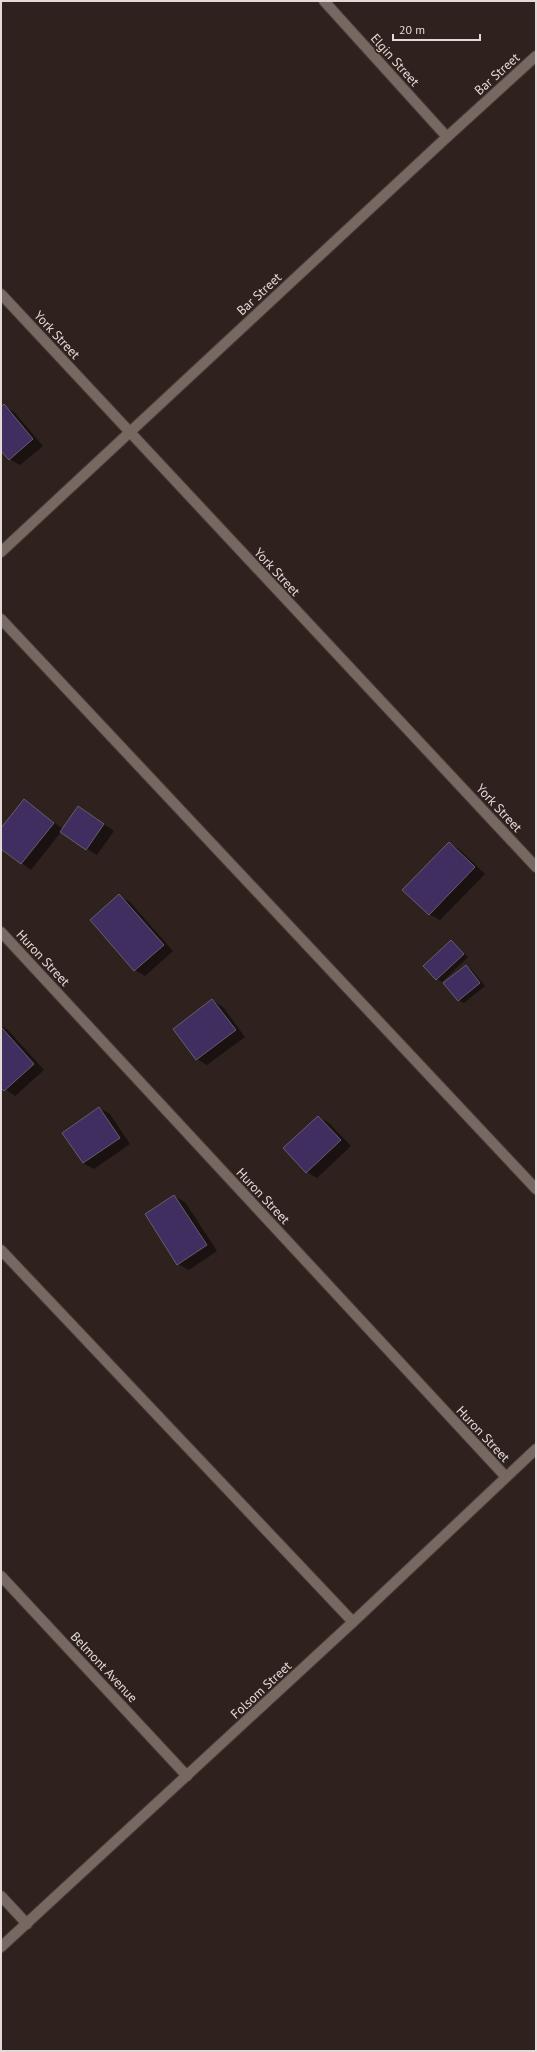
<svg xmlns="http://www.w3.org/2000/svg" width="537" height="2052" font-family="'PT Sans',sans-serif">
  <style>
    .shadow { fill: #0007 }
    .building { fill: #412e61; stroke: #635f6d }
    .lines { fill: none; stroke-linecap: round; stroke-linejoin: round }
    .service-casing { stroke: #483d3a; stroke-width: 12 }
    .minor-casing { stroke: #483d3a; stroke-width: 12 }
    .service { stroke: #776862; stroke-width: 10 }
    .minor { stroke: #776862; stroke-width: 10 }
    .labels { text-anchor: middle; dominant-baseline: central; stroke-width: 3.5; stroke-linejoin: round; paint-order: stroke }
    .street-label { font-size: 13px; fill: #e3dad7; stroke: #2f221e }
  </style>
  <rect width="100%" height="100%" fill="#2f221e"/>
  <g class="shadow">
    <polygon points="4,406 14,412 43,446 20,465 9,459 1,449 1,408"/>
    <polygon points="24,800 63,829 79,807 114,831 97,855 61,832 31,870 1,848 1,829"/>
    <polygon points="449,843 459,849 485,874 440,920 429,914"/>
    <polygon points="119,896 130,902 173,951 145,976 135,970"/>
    <polygon points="451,941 468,957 442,982 437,979"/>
    <polygon points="466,966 471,969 485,986 464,1003 459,1000"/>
    <polygon points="213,1001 223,1007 245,1037 207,1065 197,1059"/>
    <polygon points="1,1026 8,1030 44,1070 15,1096 1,1086"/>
    <polygon points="99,1108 110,1114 130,1144 94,1169 83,1163"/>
    <polygon points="318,1117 329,1123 351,1146 317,1178 307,1172"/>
    <polygon points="174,1196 185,1202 217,1251 189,1270 178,1264"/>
  </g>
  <g class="building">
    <polygon points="4,404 33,439 9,460 1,451 1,407"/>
    <polygon points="24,799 54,823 21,864 1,849 1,828"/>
    <polygon points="78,806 104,824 86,850 60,832"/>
    <polygon points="449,842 475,867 429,915 402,890"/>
    <polygon points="119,894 164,945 134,971 90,920"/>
    <polygon points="451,940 464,954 436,980 423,966"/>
    <polygon points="466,965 480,983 458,1001 443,983"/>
    <polygon points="212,999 236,1030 196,1060 173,1029"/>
    <polygon points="1,1027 34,1064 4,1091 1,1088"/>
    <polygon points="99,1107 120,1138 83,1163 62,1133"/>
    <polygon points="318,1116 341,1140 306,1173 283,1148"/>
    <polygon points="174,1195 207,1245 177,1265 145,1214"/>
  </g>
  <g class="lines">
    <g class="service-casing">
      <g id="service">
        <polyline points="1,619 536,1189"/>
        <polyline points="1,1250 353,1622"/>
        <polyline points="1,1896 27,1924"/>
      </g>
    </g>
    <g class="minor-casing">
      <g id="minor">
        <polyline points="324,1 447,137"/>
        <polyline points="1,294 536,867"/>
        <polyline points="1,552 447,137 536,56"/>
        <polyline points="1,932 506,1477"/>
        <polyline points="1,1576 187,1776"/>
        <polyline points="1,1947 353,1622 536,1449"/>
      </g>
    </g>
    <use href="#service" class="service"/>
    <use href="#minor" class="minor"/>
  </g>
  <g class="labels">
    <g class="street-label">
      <text transform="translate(395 60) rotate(48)">Elgin Street</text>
      <text transform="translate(497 74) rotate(-42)">Bar Street</text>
      <text transform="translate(259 294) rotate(-43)">Bar Street</text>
      <text transform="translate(57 335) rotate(47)">York Street</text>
      <text transform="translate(277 572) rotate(47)">York Street</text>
      <text transform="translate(499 808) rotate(47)">York Street</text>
      <text transform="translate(43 958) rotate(47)">Huron Street</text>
      <text transform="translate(263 1196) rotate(47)">Huron Street</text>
      <text transform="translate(483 1434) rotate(47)">Huron Street</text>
      <text transform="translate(104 1667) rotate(47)">Belmont Avenue</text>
      <text transform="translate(261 1690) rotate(-43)">Folsom Street</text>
    </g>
  </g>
  <rect width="537" height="2052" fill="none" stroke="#e3dad7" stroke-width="4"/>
  <path d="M393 34v6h87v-6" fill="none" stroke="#e3dad7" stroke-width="2"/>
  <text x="399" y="34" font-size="12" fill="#e3dad7" stroke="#2f221e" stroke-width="3" paint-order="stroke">20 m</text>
</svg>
